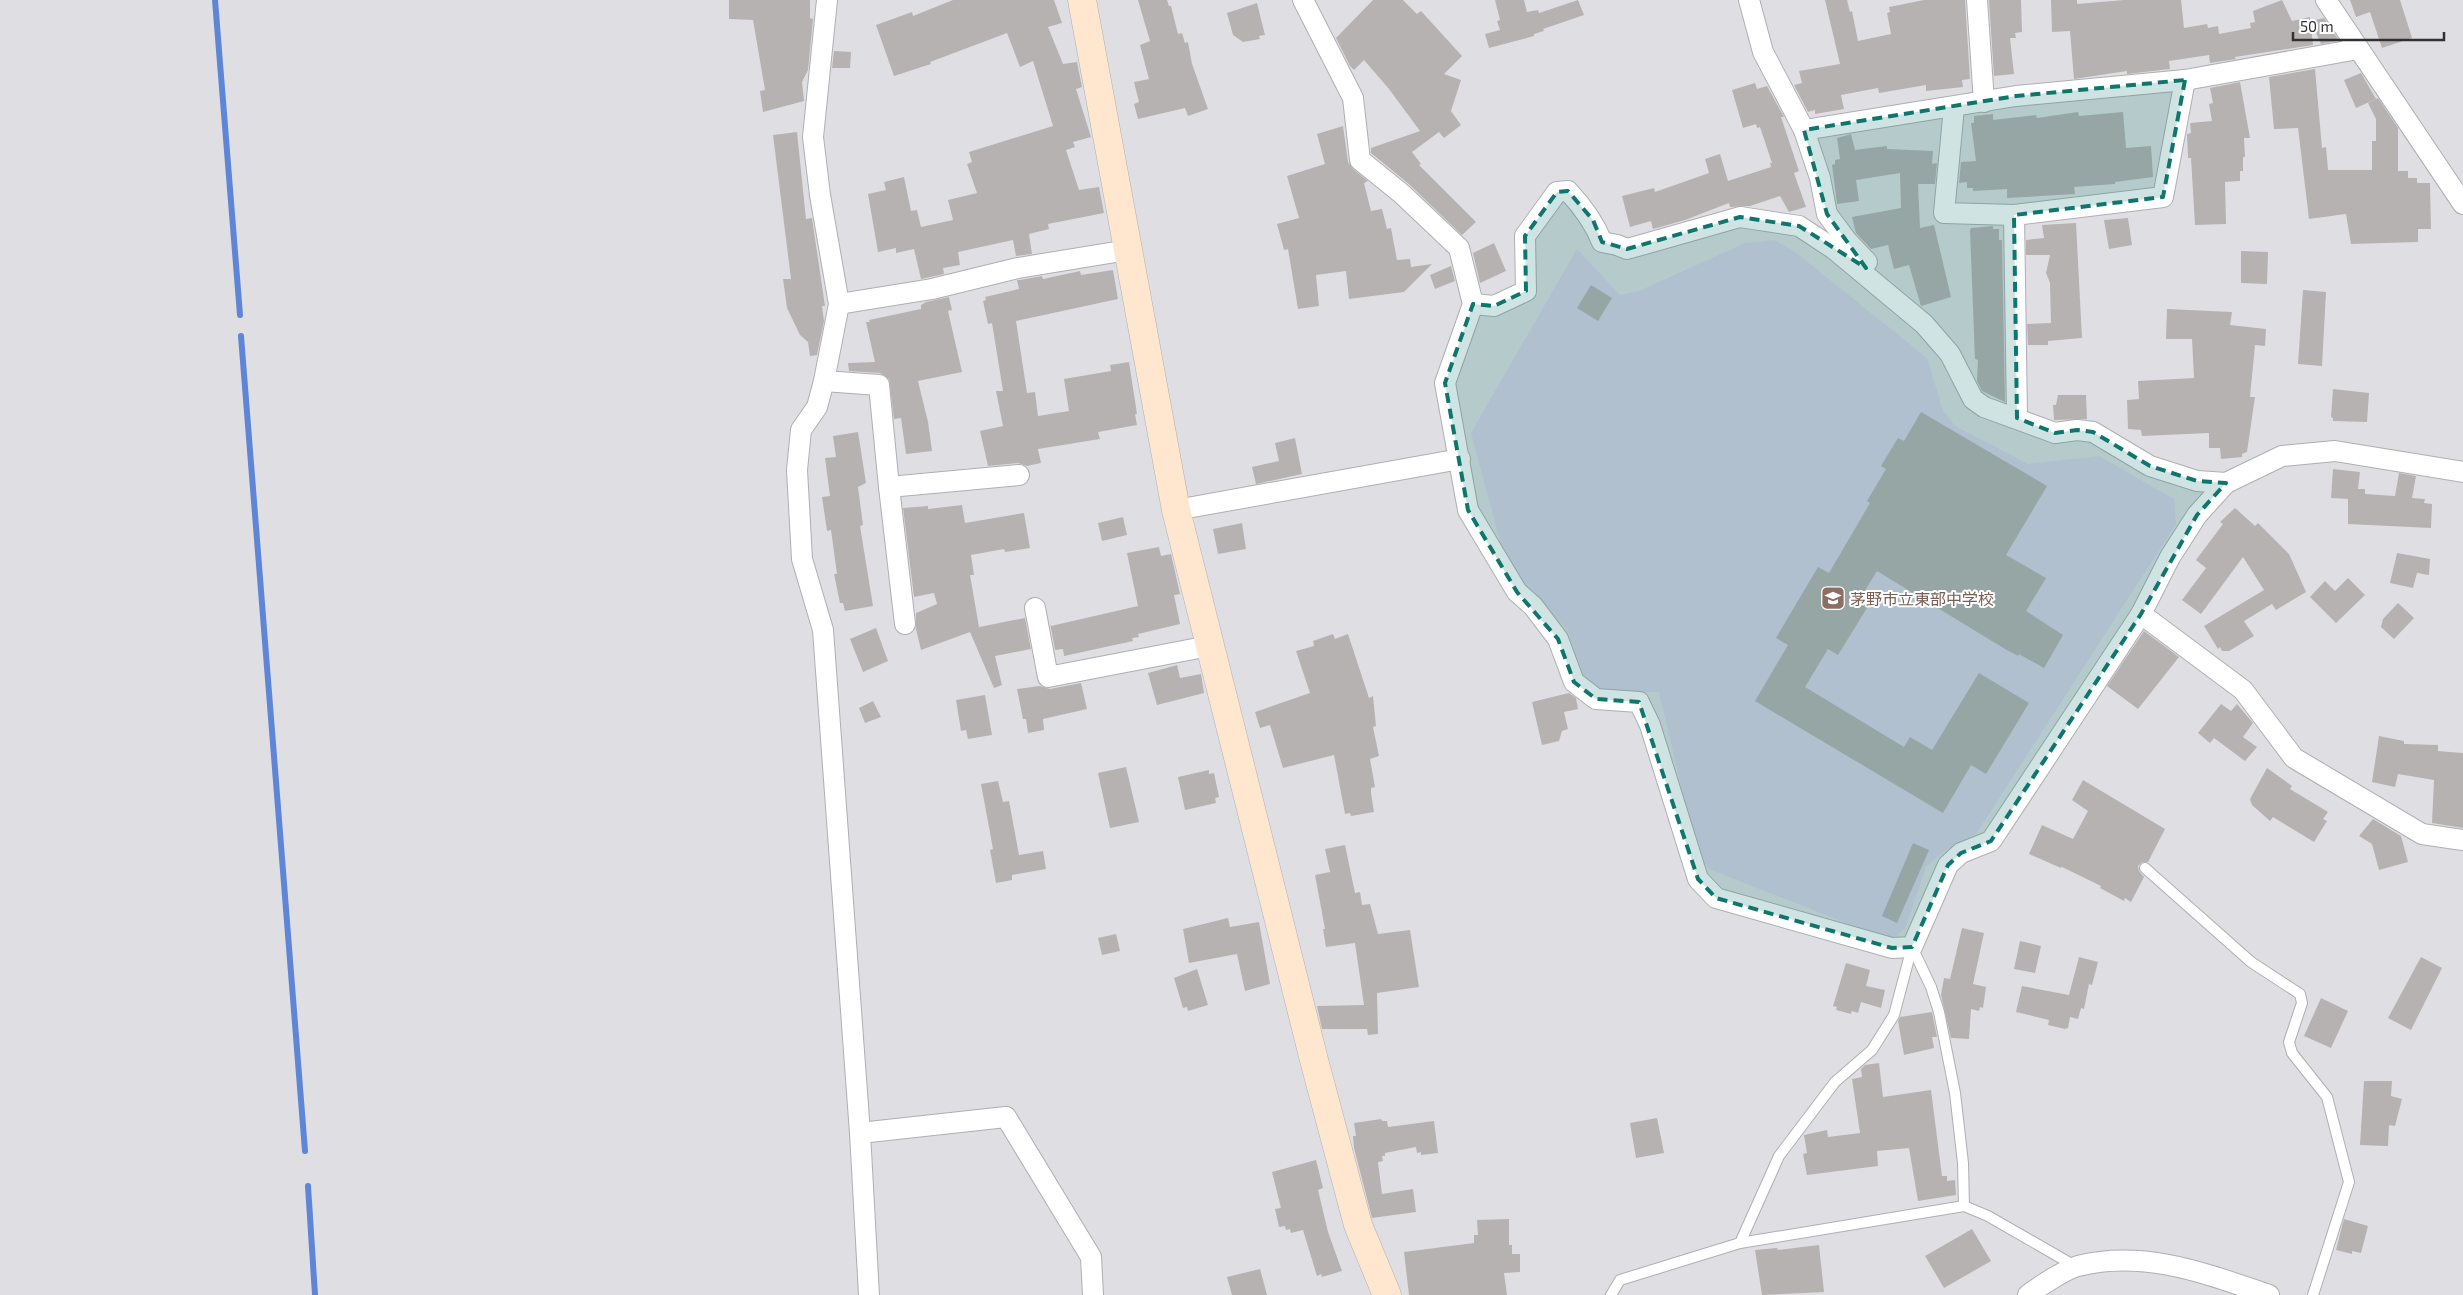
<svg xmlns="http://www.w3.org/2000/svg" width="2463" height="1295" font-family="'Exo 2','Noto Sans JP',sans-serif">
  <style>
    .education { fill: #d9d2e7 }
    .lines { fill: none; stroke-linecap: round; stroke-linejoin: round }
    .stream { stroke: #5f86d6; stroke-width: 6 }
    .building { fill: #b7b2b2 }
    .lane-casing { stroke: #aeafb2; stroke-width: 12 }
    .street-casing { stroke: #aeafb2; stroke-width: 22 }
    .secondary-casing { stroke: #aeafb2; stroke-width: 29 }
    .lane { stroke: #fff; stroke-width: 10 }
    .street { stroke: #fff; stroke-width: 20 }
    .secondary { stroke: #ffe6cf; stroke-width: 28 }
    .marked { fill: #0f766e; fill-opacity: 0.2; stroke: #0f766e; stroke-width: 4; stroke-dasharray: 10 6; stroke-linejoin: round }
    .labels { text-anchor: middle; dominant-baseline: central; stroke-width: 4; stroke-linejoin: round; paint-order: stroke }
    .education-label { font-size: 16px; fill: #785e54; stroke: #fff; text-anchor: start }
  </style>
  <rect width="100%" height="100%" fill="#dfdfe3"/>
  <polygon class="education" points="1774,240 1795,252 1927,358 1943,411 1955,426 2028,464 2099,456 2174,499 2176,524 1976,834 1941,853 1926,867 1905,928 1895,937 1879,936 1709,869 1696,850 1659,692 1599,693 1583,678 1567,629 1507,567 1471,433 1577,249 1620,295 1639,291 1745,243"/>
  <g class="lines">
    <g class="stream">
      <polyline points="215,0 240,315"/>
      <polyline points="241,336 305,1151"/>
      <polyline points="308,1186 315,1295"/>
    </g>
  </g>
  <g class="building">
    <polygon points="729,0 810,0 810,18 813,19 808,70 802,82 804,101 763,112 760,91 765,90 753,20 729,19"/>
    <polygon points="953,0 1054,0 1062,23 1048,27 1063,64 1077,62 1082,87 1076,89 1091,137 1073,142 1075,147 1066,150 1079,190 1099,187 1104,213 1048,224 1049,229 1029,234 1032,254 1016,256 1013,240 958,252 960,265 943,268 944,274 921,279 914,249 896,253 896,248 878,252 868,194 886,190 884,182 904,177 911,211 917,210 921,227 953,220 948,200 977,193 967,164 972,162 969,152 1053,126 1033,61 1020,67 1007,33 930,62 931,64 894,76 876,25 912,12 913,16"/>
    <polygon points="1138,0 1167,0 1169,6 1171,6 1178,34 1182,33 1185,43 1188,42 1192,64 1208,109 1188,116 1185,108 1138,119 1134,104 1139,102 1134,82 1149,79 1140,45 1150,41"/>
    <polygon points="1373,0 1403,0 1417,14 1421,11 1462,56 1444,74 1461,80 1451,111 1461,125 1444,138 1439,132 1412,152 1421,164 1419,165 1476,222 1462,235 1410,185 1371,153 1371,148 1420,131 1389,89 1364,60 1354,70 1350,66 1336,38"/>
    <polygon points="1495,0 1524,0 1527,12 1538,10 1539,13 1578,0 1584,15 1543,29 1544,31 1534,34 1534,36 1489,48 1485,34 1500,30 1497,21 1500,20"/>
    <polygon points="1825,0 1847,0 1850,12 1852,11 1858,41 1891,34 1887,13 1890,12 1889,7 1924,0 1965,0 1970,79 1962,80 1963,87 1926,91 1926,85 1879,93 1878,88 1841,95 1844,109 1815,114 1815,110 1808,112 1794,85 1802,83 1799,71 1840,64"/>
    <polygon points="1989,0 2021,0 2022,32 2015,33 2016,38 2010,38 2014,74 1994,76"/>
    <polygon points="2051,0 2077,0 2077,4 2124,0 2181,0 2184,28 2207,24 2208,28 2218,26 2219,34 2251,28 2250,23 2255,22 2253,11 2282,0 2292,21 2310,17 2313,45 2235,57 2236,59 2210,63 2209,55 2169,61 2170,69 2127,74 2127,71 2074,79 2070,31 2052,32"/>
    <polygon points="2350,0 2400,0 2412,38 2382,48 2370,12 2356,17"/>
    <polygon points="1257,3 1265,35 1259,36 1260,39 1243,42 1233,35 1227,13"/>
    <polygon points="2324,18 2338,39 2337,41 2321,44 2311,21"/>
    <polygon points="834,51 851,52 850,68 832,68"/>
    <polygon points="2315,69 2322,148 2326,147 2328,170 2372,170 2372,141 2376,141 2376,119 2368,103 2378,98 2398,128 2398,171 2408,171 2408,178 2417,178 2417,183 2430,183 2431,229 2418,229 2418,242 2351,244 2346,214 2309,219 2298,128 2274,129 2269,77"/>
    <polygon points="2361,73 2376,99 2356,108 2344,80"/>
    <polygon points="2240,82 2250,138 2244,138 2245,157 2243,157 2243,171 2240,171 2240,181 2225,182 2226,224 2195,225 2191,158 2188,158 2187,134 2191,133 2190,123 2212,121 2209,104 2213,103 2210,88"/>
    <polygon points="1755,83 1757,89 1767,86 1784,117 1781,117 1799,171 1794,173 1806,207 1789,212 1780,196 1750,206 1730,207 1729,203 1685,220 1653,229 1651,221 1630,227 1622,196 1654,188 1655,192 1709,173 1705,159 1720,154 1728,181 1771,167 1770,163 1772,163 1760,127 1757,128 1756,124 1743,128 1732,90"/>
    <polygon points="2078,112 2079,116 2123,112 2126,148 2151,146 2153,177 2115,182 2115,184 2074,187 2075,194 2007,198 2007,189 1973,191 1973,188 1967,188 1967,182 1959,183 1961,162 1976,161 1971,123 1974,123 1974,116 1993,114 1993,120 2036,115 2037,118"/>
    <polygon points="1343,126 1348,162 1353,169 1368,181 1364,183 1371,211 1382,209 1387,229 1391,228 1397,260 1410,259 1411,267 1432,264 1404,292 1349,299 1346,271 1316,275 1319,306 1298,309 1288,249 1284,250 1277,224 1299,218 1287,176 1325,164 1317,134"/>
    <polygon points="797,132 806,219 812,218 825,306 822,306 824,321 817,355 810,356 808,342 800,335 787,308 783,279 791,279 773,135"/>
    <polygon points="1851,134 1855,150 1887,146 1887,149 1933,151 1932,164 1937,163 1935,184 1918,184 1920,228 1934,225 1951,297 1921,306 1909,265 1894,269 1888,245 1871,249 1856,233 1852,217 1901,208 1900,173 1856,180 1859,201 1837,204 1832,165 1835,164 1835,160 1840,159 1837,138"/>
    <polygon points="2128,218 2132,245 2109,249 2104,220"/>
    <polygon points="2076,223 2082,338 2048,341 2048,345 2028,345 2027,324 2051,323 2050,283 2046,273 2050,255 2026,255 2026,240 2044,238 2042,225"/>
    <polygon points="1993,226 1993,229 1999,229 1999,240 2002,240 2005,402 1982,391 1977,381 1978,360 1975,359 1970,230 1971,228"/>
    <polygon points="1494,243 1506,271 1480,283 1473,253"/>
    <polygon points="2241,251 2268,252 2267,284 2241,283"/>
    <polygon points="1451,266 1455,281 1435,289 1430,275"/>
    <polygon points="1113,270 1118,299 1016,321 1027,393 1035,392 1038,416 1069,411 1064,379 1111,371 1110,365 1129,362 1137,414 1135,414 1137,425 1098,432 1100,439 1038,449 1041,463 1027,466 1018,463 988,466 980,431 1003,426 996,391 1003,391 992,323 988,324 983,301 986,300 985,297 1019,289 1017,280 1020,280 1042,276 1043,279 1080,271 1081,275"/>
    <polygon points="1591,285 1612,298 1598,321 1577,308"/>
    <polygon points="2303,290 2326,292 2322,366 2298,364"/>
    <polygon points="949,297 952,310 948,311 962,372 918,381 928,422 932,451 906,454 901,418 894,419 889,379 880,373 849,371 848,363 875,362 866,322 870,322 869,320 921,309 921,305 926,302"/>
    <polygon points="2167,309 2232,312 2230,325 2266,329 2265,346 2255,345 2250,397 2255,397 2247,452 2242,454 2242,457 2221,459 2220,448 2209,448 2209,433 2142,436 2141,430 2128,429 2127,400 2139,399 2138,381 2194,378 2192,339 2166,339"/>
    <polygon points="2333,389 2369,393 2367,422 2333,421 2333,418 2331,417"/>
    <polygon points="2058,395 2086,395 2087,419 2054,420 2053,405 2056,405"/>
    <polygon points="1921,412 2047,486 2006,555 2046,578 2026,611 2063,635 2044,668 2019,654 2018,656 2005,649 1877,571 1861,597 1870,603 1838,655 1828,649 1805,687 1904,747 1910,737 1932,750 1979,673 2029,703 1986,774 1971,765 1943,813 1755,701 1788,645 1776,638 1818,567 1829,573 1870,503 1867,501 1886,469 1881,466 1898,438 1904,441"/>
    <polygon points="858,432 866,483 858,487 863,525 860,526 873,606 845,611 843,603 840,603 834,574 837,574 831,530 827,531 822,497 830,496 825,458 836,457 833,436"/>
    <polygon points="1295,438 1302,474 1256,484 1252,467 1279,461 1275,443"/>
    <polygon points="2333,469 2360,472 2358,489 2365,489 2365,494 2395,496 2399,473 2416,476 2412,498 2425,499 2424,503 2432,504 2431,528 2348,524 2348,499 2331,498"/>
    <polygon points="962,505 965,523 1024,513 1030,548 1005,552 1004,549 971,555 974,575 970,575 979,627 1025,618 1031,649 995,656 1002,685 994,688 970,632 921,650 916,629 916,613 937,604 934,593 914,597 903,508 928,506 928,509"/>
    <polygon points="2235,508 2255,526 2258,523 2289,554 2306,592 2276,610 2272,604 2244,621 2254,636 2229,651 2222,651 2220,647 2218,649 2204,626 2264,590 2243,557 2201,614 2182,600 2206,568 2196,560 2223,524 2220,522"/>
    <polygon points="1123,517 1127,535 1102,541 1098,523"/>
    <polygon points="1242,523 1246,549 1218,554 1213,529"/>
    <polygon points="1159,547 1161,556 1171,554 1180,594 1174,595 1180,624 1138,634 1139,637 1132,638 1133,641 1064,656 1063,649 1055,650 1050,623 1051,626 1138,606 1127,553"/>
    <polygon points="2397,553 2430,559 2429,575 2417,573 2413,588 2390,583"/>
    <polygon points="2348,578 2365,595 2336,623 2310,597 2325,581 2335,591"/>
    <polygon points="2398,603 2414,618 2394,639 2381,627 2383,619"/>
    <polygon points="876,628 888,661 863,672 850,639"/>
    <polygon points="2144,631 2179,657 2138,709 2107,686"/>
    <polygon points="1333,634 1335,639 1348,634 1369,698 1373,696 1376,726 1373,727 1379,756 1370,759 1375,787 1371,788 1371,793 1374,812 1351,816 1350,813 1345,814 1334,755 1283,768 1270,725 1260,728 1255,712 1310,693 1296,651 1314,646 1313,641"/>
    <polygon points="1177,665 1180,678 1201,674 1204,693 1157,705 1148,673"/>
    <polygon points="1081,683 1087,709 1043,719 1044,730 1028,733 1026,719 1023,719 1017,689 1040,686 1050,689"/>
    <polygon points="1569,693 1576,698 1578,709 1564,712 1568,729 1562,731 1559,741 1542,745 1532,702"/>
    <polygon points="985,695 992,735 968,739 966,730 961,731 956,700"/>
    <polygon points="873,701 881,717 865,723 859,708"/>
    <polygon points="2221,704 2231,711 2237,704 2253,723 2243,737 2257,747 2245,761 2214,738 2210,743 2198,733"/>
    <polygon points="2379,736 2404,741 2404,744 2438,745 2438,751 2463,753 2463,828 2432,823 2434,780 2398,774 2395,787 2372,782"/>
    <polygon points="1126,767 1139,822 1110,828 1098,773"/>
    <polygon points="2267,768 2292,786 2290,789 2328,812 2323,819 2327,821 2314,842 2273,817 2270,821 2252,805 2250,799"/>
    <polygon points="1209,770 1209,774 1214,773 1219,797 1215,798 1216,803 1185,810 1178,777"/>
    <polygon points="2083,780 2165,829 2148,862 2142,862 2138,866 2139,871 2144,877 2131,902 2125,898 2124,901 2100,888 2101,886 2062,867 2061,868 2029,854 2042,825 2073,839 2088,811 2072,800"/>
    <polygon points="998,781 1003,802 1009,801 1019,855 1043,851 1046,869 1012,875 1012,880 996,883 990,850 993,849 981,784"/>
    <polygon points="2373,819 2401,836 2408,862 2379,870 2372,844 2359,836"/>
    <polygon points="1913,843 1929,850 1897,923 1882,916"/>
    <polygon points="1345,845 1355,893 1360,892 1362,905 1370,904 1378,934 1410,930 1419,987 1377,993 1378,1034 1368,1035 1367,1029 1322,1029 1317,1006 1364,1005 1355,943 1326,947 1323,929 1325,929 1315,875 1330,872 1325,849"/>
    <polygon points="1228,918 1230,927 1259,922 1270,984 1245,991 1237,954 1189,963 1183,929"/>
    <polygon points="1962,928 1984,933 1973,984 1986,987 1983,1008 1980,1007 1979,1011 1971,1009 1969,1039 1951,1038 1941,995 1944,978 1950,979"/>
    <polygon points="1116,934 1120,951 1102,955 1098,938"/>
    <polygon points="2020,941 2041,946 2035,973 2014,969"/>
    <polygon points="2079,957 2098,962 2092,985 2089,984 2084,1009 2081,1008 2078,1019 2070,1017 2068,1028 2065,1029 2048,1025 2049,1020 2016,1012 2022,986 2069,995"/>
    <polygon points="2421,957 2442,968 2411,1030 2388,1018"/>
    <polygon points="1846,963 1870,970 1866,986 1885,990 1881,1008 1861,1002 1858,1013 1852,1011 1851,1014 1836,1010 1837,1007 1833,1006"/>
    <polygon points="1197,969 1208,1005 1188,1011 1187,1007 1183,1008 1174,978"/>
    <polygon points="2321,998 2348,1011 2331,1048 2304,1036"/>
    <polygon points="1932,1012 1937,1037 1932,1037 1934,1048 1904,1055 1898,1021 1900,1017"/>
    <polygon points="1879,1063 1883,1097 1931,1090 1942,1176 1947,1176 1947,1181 1955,1180 1956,1195 1918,1201 1909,1148 1877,1151 1878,1166 1807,1175 1803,1154 1807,1153 1804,1135 1827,1130 1828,1137 1860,1133 1852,1079 1862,1077 1861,1069 1865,1065"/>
    <polygon points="2364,1081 2392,1081 2391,1096 2402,1099 2395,1126 2389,1125 2388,1146 2360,1145"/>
    <polygon points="1657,1118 1664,1153 1636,1158 1630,1123"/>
    <polygon points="1381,1119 1382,1121 1387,1121 1388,1127 1434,1121 1438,1153 1421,1155 1421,1152 1417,1153 1416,1147 1385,1153 1385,1156 1382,1156 1383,1161 1378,1162 1382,1194 1413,1189 1416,1212 1372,1218 1354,1148 1353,1136 1356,1136 1354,1123"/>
    <polygon points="1316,1160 1323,1188 1318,1190 1328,1232 1342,1271 1322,1277 1321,1274 1317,1276 1303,1230 1291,1233 1290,1229 1286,1230 1285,1226 1279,1227 1275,1209 1281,1208 1272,1172"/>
    <polygon points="1509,1219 1509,1245 1512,1245 1512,1254 1520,1254 1520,1272 1504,1273 1507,1295 1409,1295 1404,1252 1474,1243 1474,1235 1478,1235 1477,1220"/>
    <polygon points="2344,1219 2368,1226 2361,1253 2352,1251 2352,1254 2336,1250"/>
    <polygon points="1972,1229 1991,1261 1944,1288 1925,1256"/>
    <polygon points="1819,1245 1824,1292 1762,1295 1755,1250 1777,1248 1778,1250"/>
    <polygon points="1260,1269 1267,1295 1232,1295 1227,1277"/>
  </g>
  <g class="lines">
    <g class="lane-casing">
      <g id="lane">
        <polyline points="2145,868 2251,962 2300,994 2302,1003 2289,1042 2292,1053 2327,1097 2349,1182 2313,1295"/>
        <polyline points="1912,947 1931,987 1939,1012 1955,1093 1963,1163 1964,1206 1988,1216 2075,1266"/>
        <polyline points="1740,1243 1964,1206"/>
        <polyline points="1611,1295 1620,1280 1740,1243 1779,1156 1835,1082 1872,1050 1894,1015 1912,947"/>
      </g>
    </g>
    <g class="street-casing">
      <g id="street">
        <polyline points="827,0 813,137 820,195 839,304 824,381 879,385 889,487 1019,475"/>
        <polyline points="1303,0 1353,98 1360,160 1402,194 1459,248 1473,304 1445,383 1468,510 1517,592 1533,606 1558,639 1574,682 1596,699 1639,702 1650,725 1698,879 1716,898 1892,948 1912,947 1948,865 1961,853 1991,841 2141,614 2170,557 2197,515 2226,483 2282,456 2335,451 2463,472"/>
        <polyline points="1749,0 1763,52 1804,130 1820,178 1827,214 1847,241 1867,262"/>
        <polyline points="1977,0 1984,102"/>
        <polyline points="2326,0 2463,204"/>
        <polyline points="1954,107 1944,213 2014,215 2163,197 2185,80"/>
        <polyline points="1804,130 2016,96 2185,80 2358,49"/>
        <polyline points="2014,215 2017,418"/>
        <polyline points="839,304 932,289 1018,268 1128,250"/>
        <path d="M 1473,304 L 1494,306 L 1526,291 L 1525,236 L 1557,192 L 1568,191 C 1583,207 1594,222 1602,242 L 1617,245 L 1627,249 L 1740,217 L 1799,226 L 1834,249 L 1924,324 L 1950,354 L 1973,399 L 1984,407 L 2055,433 L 2077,430 L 2093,432 L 2150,466 L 2197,481 L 2226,483"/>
        <polyline points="824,381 817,407 801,430 797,470 802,559 823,630 860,1133 869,1295"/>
        <polyline points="889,487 905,624"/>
        <polyline points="1176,510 1460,459"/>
        <polyline points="1035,608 1048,677 1209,646"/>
        <polyline points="2141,614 2243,690 2294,758 2422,834 2463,840"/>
        <polyline points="860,1133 1006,1117 1091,1257 1093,1295"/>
        <path d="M 2028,1295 C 2040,1286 2064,1270 2078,1266 C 2144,1249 2207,1274 2269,1295"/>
      </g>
    </g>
    <g class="secondary-casing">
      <polyline id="secondary" points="1082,0 1176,510 1314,1060 1358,1225 1387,1295"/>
    </g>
    <use href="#lane" class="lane"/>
    <use href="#street" class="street"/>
    <use href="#secondary" class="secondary"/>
  </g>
  <path class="marked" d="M 2185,80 L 2163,197 L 2014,215 L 2017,418 L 2055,433 L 2077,430 L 2093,432 L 2150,466 L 2197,481 L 2226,483 L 2197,515 L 2141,614 L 1991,841 L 1961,853 L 1948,865 L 1912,947 L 1892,948 L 1716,898 L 1698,879 L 1639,702 L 1596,699 L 1574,682 L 1558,639 L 1517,592 L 1468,510 L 1445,383 L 1473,304 L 1494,306 L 1526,291 L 1525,236 L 1557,192 L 1568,191 L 1593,220 L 1602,242 L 1627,249 L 1740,217 L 1799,226 L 1866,268 L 1827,214 L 1804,130 L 2016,96 Z"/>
  <defs>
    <g id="school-square" transform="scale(1.25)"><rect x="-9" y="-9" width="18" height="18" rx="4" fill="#8d6e63" stroke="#fff"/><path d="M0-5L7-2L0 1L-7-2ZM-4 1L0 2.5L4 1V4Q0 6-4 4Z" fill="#fff"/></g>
  </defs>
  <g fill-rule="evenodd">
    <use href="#school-square" x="1833" y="598"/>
  </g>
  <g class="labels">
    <g class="education-label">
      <text x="1850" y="598">茅野市立東部中学校</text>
    </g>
  </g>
  <path d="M2293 32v8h151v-8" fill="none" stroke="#313133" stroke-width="2.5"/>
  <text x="2300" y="32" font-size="15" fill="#313133" stroke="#ffffff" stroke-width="4" paint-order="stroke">50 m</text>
</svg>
